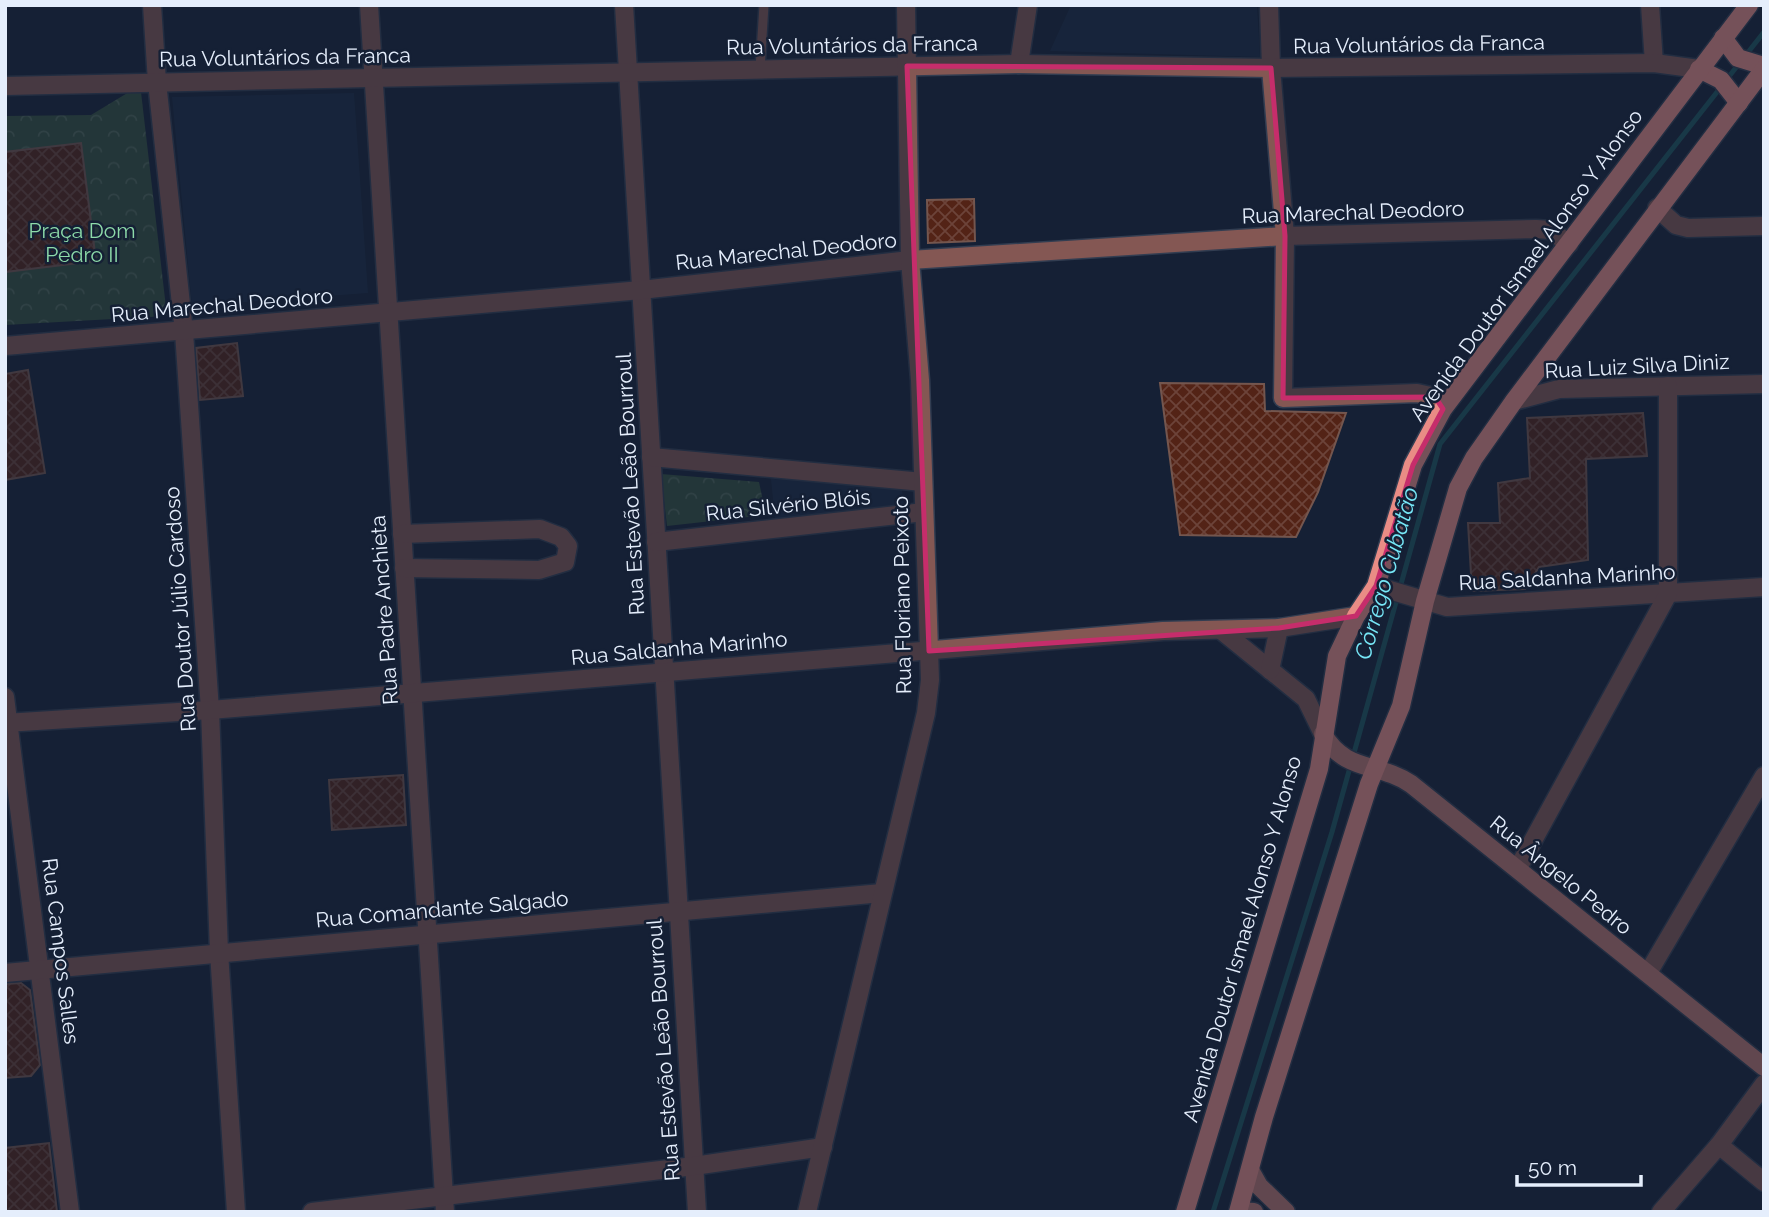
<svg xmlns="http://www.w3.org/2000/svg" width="1769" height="1217" font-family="Raleway,sans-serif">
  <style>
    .built { fill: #1a2943 }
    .forest { fill: url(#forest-crowns) }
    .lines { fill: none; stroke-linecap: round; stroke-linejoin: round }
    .stream { stroke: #1c555d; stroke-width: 5 }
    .building { fill: url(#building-cross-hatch); stroke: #74564e; stroke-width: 2 }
    .lane-casing { stroke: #323d51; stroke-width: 12 }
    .street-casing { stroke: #323d51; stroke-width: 21 }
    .secondary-casing { stroke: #323d51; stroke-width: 21 }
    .primary-casing { stroke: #323d51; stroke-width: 21 }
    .lane { stroke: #845753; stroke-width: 9 }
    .street { stroke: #845753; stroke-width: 18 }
    .secondary { stroke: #bd756f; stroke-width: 18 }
    .primary { stroke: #e98c85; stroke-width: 18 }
    .marked { fill: none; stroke: #c62d6b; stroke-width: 5; stroke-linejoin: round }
    .labels { text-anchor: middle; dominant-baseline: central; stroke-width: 5; stroke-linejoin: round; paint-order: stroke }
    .street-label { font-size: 21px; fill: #e5eefc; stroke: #152035 }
    .park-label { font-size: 21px; fill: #8ddaa9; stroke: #152035 }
    .water-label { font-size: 23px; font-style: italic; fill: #77e7f7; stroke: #152035 }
  </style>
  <defs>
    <pattern id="forest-crowns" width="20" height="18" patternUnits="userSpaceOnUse" patternTransform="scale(1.75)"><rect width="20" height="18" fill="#34503e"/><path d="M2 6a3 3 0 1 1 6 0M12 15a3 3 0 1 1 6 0" fill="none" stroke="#516a5b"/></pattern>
    <pattern id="building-cross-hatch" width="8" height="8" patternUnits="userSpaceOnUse" patternTransform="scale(1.75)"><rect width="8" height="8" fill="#532316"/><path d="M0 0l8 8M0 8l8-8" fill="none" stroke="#6c4339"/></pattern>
  </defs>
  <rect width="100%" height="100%" fill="#152035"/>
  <g class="built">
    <polygon points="1071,5 1257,5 1260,57 1050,51"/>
    <polygon points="354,93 368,293 192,306 172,97"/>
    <polygon points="771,479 901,484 904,504 775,519"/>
  </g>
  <g class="forest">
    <polygon points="129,92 141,92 167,316 5,325 5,116 91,115"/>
    <polygon points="661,474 759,482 766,515 667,526"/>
  </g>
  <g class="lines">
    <g class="stream">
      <polyline points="1727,79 1764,32"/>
      <polyline points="1213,1212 1332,832 1440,444 1721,87"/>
    </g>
  </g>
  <g class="building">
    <polygon points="81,143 96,261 5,272 5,152"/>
    <polygon points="974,199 975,241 928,243 927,200"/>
    <polygon points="237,343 243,396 200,400 196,348"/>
    <polygon points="28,370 45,473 5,480 5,374"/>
    <polygon points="1160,383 1264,384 1265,411 1346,413 1318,492 1296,537 1180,535"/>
    <polygon points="1643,413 1647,456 1586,459 1588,560 1539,567 1525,589 1472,591 1468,523 1500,523 1498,483 1530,478 1527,418"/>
    <polygon points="403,775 406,825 332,830 329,780"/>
    <polygon points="21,983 30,990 40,1065 31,1076 5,1078 5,984"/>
    <polygon points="49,1143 57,1212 5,1212 5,1148"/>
  </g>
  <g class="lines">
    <g class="lane-casing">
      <polyline id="lane" points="760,69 764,5"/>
    </g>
    <g class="street-casing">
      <g id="street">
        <polyline points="152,5 157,82 184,332 210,710 219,952 236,1212"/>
        <polyline points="369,5 445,1212"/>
        <polyline points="624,5 697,1212"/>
        <polyline points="1269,5 1271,68 1285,236 1283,398 1417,393 1435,397 1443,409"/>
        <polyline points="1650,5 1654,63"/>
        <polyline points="1019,64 1028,5"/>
        <polyline points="5,86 1019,64 1271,68 1654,63 1699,69"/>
        <polyline points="1657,208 1676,225 1688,228 1764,226"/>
        <polyline points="5,346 641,290 910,260 1285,236 1536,229 1550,230 1569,244"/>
        <polyline points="1514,401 1559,389 1764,384"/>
        <polyline points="651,457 923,482"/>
        <polyline points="402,534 540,529 561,537 568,546 565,562 539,570 404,568"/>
        <polyline points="656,542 924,512"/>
        <polyline points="1376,586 1447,607 1764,587"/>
        <polyline points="1221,630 1306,699 1323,734"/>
        <polyline points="1270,670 1279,628"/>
        <polyline points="5,697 70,1212"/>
        <polyline points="5,723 210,710 1163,631 1279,628 1356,616"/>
        <polyline points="1518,868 1668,594 1668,386"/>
        <polyline points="5,973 882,893"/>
        <polyline points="1648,973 1764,776"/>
        <polyline points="1719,1145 1764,1182"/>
        <polyline points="312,1212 694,1166 823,1147"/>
        <polyline points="807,1212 926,713 930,680 920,380 910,260 906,5"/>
        <polyline points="1661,1212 1719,1145 1764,1084"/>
      </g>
    </g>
    <g class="secondary-casing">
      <g id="secondary">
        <path d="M 1323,734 C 1345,773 1379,762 1411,784 L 1764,1067"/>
        <polyline points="1250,1170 1259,1186 1286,1212"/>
        <polyline points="1239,1211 1254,1212"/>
      </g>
    </g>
    <g class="primary-casing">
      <g id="primary">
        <polyline points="1723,38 1738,58 1764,66"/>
        <polyline points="1699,69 1721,80 1739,103"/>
        <polyline points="1185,1212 1319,769 1337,656 1356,616 1376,586 1413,465 1443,409 1749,5"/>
        <polyline points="1238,1212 1264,1117 1369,784 1401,706 1425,601 1458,488 1474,458 1514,401 1764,69"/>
      </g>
    </g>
    <use href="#lane" class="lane"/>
    <use href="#street" class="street"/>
    <use href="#secondary" class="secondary"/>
    <use href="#primary" class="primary"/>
  </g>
  <path d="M0 0H1769V1217H0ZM 907,66 L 1271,68 L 1285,236 L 1283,398 L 1435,397 L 1443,409 L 1413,465 L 1376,586 L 1356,616 L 1279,628 L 929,651 Z" fill="#152035" fill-opacity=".55" fill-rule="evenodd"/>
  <path class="marked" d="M 907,66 L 1271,68 L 1285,236 L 1283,398 L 1435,397 L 1443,409 L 1413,465 L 1376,586 L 1356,616 L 1279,628 L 929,651 Z"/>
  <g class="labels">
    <g class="street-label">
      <text transform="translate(1419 44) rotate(-1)">Rua Voluntários da Franca</text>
      <text transform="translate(852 45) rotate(-1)">Rua Voluntários da Franca</text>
      <text transform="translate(285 57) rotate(-1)">Rua Voluntários da Franca</text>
      <text transform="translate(1353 212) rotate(-2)">Rua Marechal Deodoro</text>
      <text transform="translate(786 251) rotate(-6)">Rua Marechal Deodoro</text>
      <text transform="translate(1526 265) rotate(-54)">Avenida Doutor Ismael Alonso Y Alonso</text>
      <text transform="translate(222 305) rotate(-5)">Rua Marechal Deodoro</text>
      <text transform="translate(1637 366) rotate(-3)">Rua Luiz Silva Diniz</text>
      <text transform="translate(630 484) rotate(-93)">Rua Estevão Leão Bourroul</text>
      <text transform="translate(788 505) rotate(-6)">Rua Silvério Blóis</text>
      <text transform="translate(1567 577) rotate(-3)">Rua Saldanha Marinho</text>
      <text transform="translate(902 595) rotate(-91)">Rua Floriano Peixoto</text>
      <text transform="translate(180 609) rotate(-94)">Rua Doutor Júlio Cardoso</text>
      <text transform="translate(384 610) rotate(-94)">Rua Padre Anchieta</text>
      <text transform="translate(679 648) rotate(-5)">Rua Saldanha Marinho</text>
      <text transform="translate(1561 875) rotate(39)">Rua Ângelo Pedro</text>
      <text transform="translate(442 909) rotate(-5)">Rua Comandante Salgado</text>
      <text transform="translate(1242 939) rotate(-74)">Avenida Doutor Ismael Alonso Y Alonso</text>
      <text transform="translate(61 951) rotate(83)">Rua Campos Salles</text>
      <text transform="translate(663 1050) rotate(-94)">Rua Estevão Leão Bourroul</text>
    </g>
    <g class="park-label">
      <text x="82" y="230">Praça Dom<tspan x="82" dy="24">Pedro II</tspan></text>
    </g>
    <g class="water-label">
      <text transform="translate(1386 573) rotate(-74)">Córrego Cubatão</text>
    </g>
  </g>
  <rect width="1769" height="1217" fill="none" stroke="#e5eefc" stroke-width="14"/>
  <path d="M1517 1175v10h124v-10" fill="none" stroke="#e5eefc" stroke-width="3.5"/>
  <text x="1528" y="1175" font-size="21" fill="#e5eefc" stroke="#152035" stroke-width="5" paint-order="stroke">50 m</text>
</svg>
